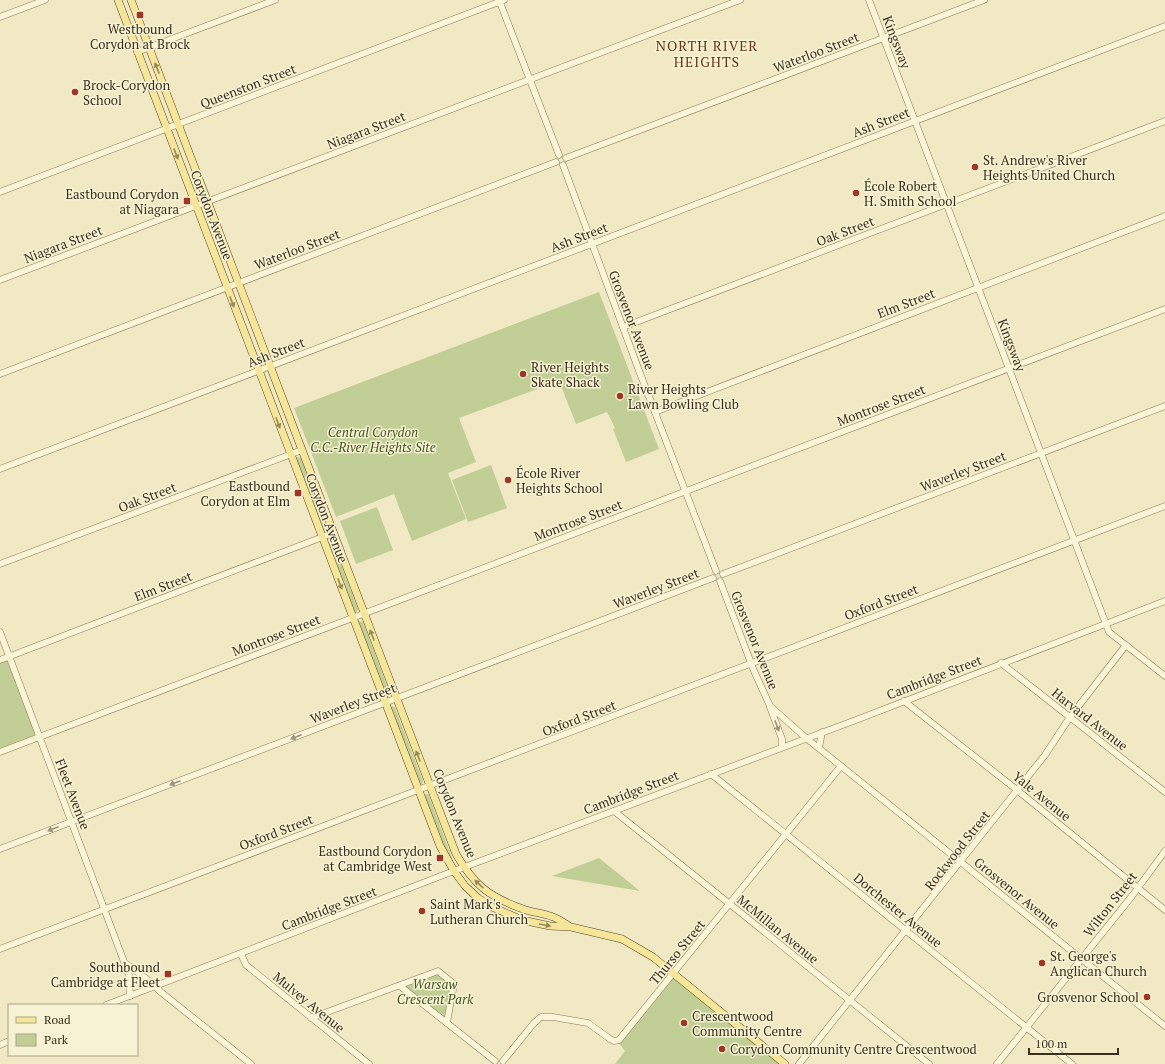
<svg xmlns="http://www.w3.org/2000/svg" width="1165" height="1064" font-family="'PT Serif',serif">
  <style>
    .green { fill: #c1cf96 }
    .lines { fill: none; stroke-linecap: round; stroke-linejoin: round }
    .minor-casing { stroke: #8c7b58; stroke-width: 7 }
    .major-casing { stroke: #5a482d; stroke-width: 8 }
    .minor { stroke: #fbf5d7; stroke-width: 6 }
    .major { stroke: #f6e699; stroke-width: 7 }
    .oneway { fill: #988b5b }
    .oneway2 { fill: #9b927a }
    .poi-dot { fill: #9e3525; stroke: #f7f2d3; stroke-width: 1.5 }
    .labels { text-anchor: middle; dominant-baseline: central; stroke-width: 3; stroke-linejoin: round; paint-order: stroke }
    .poi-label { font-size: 13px; fill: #3b301d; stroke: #f7f2d3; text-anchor: start }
    .street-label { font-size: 13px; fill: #3b301d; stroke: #f7f2d3 }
    .park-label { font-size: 13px; font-style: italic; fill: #445923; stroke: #f7f2d3 }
    .neighbourhood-label { font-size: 14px; letter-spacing: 1px; fill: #6a361a; stroke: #f7f2d3 }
  </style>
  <rect width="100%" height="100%" fill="#f1e9c3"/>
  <g class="green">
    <polygon points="599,292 659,449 626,462 613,429 615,428 607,412 576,424 559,381 459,418 476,462 448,473 466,519 412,541 394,494 336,517 294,408"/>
    <polygon points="297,457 301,458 327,529 325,532 323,531 296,458"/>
    <polygon points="491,465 507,508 468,522 452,480"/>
    <polygon points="377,507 393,550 356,564 340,521"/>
    <polygon points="329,541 331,541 333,543 358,609 356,613 354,612 328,542"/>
    <polygon points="359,621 363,622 390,694 388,698 387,698 358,623"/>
    <polygon points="9,656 40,737 0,752 0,660"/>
    <polygon points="393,706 395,708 423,781 422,785 419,785 390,708"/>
    <polygon points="425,794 428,794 429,796 453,861 452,861 440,840 424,796"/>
    <polygon points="599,858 640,891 552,876"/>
    <polygon points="438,971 454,984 447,1022 400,986"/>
    <polygon points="673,974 785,1064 615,1064 625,1051 617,1041"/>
  </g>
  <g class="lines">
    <g class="minor-casing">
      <g id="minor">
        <polyline points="499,0 559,155"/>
        <polyline points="869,0 1109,632 1165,676"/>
        <polyline points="0,17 45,0"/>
        <polyline points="137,52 275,0"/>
        <polyline points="566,158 984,0"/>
        <polyline points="563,165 638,368 716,571"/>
        <polyline points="0,192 504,0"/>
        <polyline points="0,280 740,0"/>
        <polyline points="623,327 1165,121"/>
        <polyline points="0,374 556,162"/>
        <polyline points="655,412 1165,216"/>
        <polyline points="0,469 1165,26"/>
        <polyline points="0,564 302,450"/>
        <polyline points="723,574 1165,406"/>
        <polyline points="720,581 754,671 770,706 806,738 1165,1026"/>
        <polyline points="0,632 129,975 130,996"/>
        <polyline points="0,660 333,533"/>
        <polyline points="1001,663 1165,792"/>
        <polyline points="904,701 1017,790 1165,910"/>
        <polyline points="770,707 782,739 782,747"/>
        <polyline points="819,748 822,732"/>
        <polyline points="0,752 1165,309"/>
        <polyline points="711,774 1072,1064"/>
        <polyline points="614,811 929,1064"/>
        <polyline points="0,849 713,578"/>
        <polyline points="0,949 1165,506"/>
        <polyline points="241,954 246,965 369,1064"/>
        <polyline points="125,963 148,980 162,993 251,1064"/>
        <polyline points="400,986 495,1061"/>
        <polyline points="106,1005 446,874 856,720 1165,601"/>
        <polyline points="311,1018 438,971 454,984 447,1022"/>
        <polyline points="0,1045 9,1041"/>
        <polyline points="503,1061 534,1023 541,1017 553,1017 588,1023 610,1039 614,1041 619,1040 841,766"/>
        <polyline points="799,1064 1045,755 1070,717 1126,645"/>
        <polyline points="997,1064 1132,896 1165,851"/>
      </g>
    </g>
    <g class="major-casing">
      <g id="major">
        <polyline points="118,0 440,846 454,871 465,886 478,898 492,907 522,920 550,926 571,927 622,939 653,957 785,1064"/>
        <path d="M 131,0 L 302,450 L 456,854 C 474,885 489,897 523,909 C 533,913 544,913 553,917 C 559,919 564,923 569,926"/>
      </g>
    </g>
    <use href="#minor" class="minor"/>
    <use href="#major" class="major"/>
  </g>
  <defs><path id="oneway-solid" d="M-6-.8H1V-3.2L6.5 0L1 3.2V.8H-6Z"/></defs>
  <g class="oneway">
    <use href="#oneway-solid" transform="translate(157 68) rotate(-111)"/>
    <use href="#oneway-solid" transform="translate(176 154) rotate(69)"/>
    <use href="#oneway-solid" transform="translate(232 302) rotate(69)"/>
    <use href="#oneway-solid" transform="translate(278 423) rotate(70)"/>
    <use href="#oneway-solid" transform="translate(340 584) rotate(69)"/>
    <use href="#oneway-solid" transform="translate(372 635) rotate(-111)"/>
    <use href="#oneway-solid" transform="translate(418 756) rotate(-111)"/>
    <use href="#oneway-solid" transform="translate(479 884) rotate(-137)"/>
    <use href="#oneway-solid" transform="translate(545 925) rotate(10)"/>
  </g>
  <g class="oneway2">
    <use href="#oneway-solid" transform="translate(777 726) rotate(70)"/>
    <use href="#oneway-solid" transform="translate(296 737) rotate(159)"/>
    <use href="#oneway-solid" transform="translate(175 783) rotate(159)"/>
    <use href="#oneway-solid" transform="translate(53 829) rotate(159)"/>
  </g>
  <g class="poi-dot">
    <rect x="136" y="11" width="8" height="8" rx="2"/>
    <circle cx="75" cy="92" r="4"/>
    <circle cx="975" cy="167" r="4"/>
    <circle cx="856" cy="193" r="4"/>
    <rect x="183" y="197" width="8" height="8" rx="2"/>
    <circle cx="523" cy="374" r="4"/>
    <circle cx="620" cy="396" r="4"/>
    <circle cx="508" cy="480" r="4"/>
    <rect x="294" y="489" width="8" height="8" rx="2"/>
    <rect x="436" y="854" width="8" height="8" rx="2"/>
    <circle cx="422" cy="911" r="4"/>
    <circle cx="1042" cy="963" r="4"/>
    <rect x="164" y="970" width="8" height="8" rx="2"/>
    <circle cx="1147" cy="997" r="4"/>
    <circle cx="684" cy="1023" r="4"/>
    <circle cx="722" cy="1049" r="4"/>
  </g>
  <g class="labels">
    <g class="poi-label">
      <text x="140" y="29" text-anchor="middle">Westbound<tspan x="140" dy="15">Corydon at Brock</tspan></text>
      <text x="83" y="85">Brock-Corydon<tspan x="83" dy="15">School</tspan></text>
      <text x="983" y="160">St. Andrew's River<tspan x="983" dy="15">Heights United Church</tspan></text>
      <text x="864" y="186">École Robert<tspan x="864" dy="15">H. Smith School</tspan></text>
      <text x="179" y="194" text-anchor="end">Eastbound Corydon<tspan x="179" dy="15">at Niagara</tspan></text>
      <text x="531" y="367">River Heights<tspan x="531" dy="15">Skate Shack</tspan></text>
      <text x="628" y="389">River Heights<tspan x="628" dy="15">Lawn Bowling Club</tspan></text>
      <text x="516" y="473">École River<tspan x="516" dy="15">Heights School</tspan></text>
      <text x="290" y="486" text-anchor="end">Eastbound<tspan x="290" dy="15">Corydon at Elm</tspan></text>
      <text x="432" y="851" text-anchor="end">Eastbound Corydon<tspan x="432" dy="15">at Cambridge West</tspan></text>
      <text x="430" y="904">Saint Mark's<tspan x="430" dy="15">Lutheran Church</tspan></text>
      <text x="1050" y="956">St. George's<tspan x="1050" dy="15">Anglican Church</tspan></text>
      <text x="160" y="967" text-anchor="end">Southbound<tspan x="160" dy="15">Cambridge at Fleet</tspan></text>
      <text x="1139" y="997" text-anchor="end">Grosvenor School</text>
      <text x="692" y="1016">Crescentwood<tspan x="692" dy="15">Community Centre</tspan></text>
      <text x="730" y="1049">Corydon Community Centre Crescentwood</text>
    </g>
    <g class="street-label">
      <text transform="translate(897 42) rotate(69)">Kingsway</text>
      <text transform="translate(816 52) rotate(-21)">Waterloo Street</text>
      <text transform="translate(248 86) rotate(-21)">Queenston Street</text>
      <text transform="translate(881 122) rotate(-21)">Ash Street</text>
      <text transform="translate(366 130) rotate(-21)">Niagara Street</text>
      <text transform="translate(212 215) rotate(69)">Corydon Avenue</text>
      <text transform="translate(845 231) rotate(-21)">Oak Street</text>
      <text transform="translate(579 237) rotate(-21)">Ash Street</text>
      <text transform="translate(63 244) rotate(-21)">Niagara Street</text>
      <text transform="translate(297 249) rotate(-21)">Waterloo Street</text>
      <text transform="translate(906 303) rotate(-21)">Elm Street</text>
      <text transform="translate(632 320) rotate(69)">Grosvenor Avenue</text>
      <text transform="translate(1012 345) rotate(69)">Kingsway</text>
      <text transform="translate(276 352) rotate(-21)">Ash Street</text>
      <text transform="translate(881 405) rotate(-21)">Montrose Street</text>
      <text transform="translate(963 471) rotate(-21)">Waverley Street</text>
      <text transform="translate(147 497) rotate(-21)">Oak Street</text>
      <text transform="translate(327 518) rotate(69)">Corydon Avenue</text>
      <text transform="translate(578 520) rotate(-21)">Montrose Street</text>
      <text transform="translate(163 586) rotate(-21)">Elm Street</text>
      <text transform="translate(656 588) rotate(-21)">Waverley Street</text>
      <text transform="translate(881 602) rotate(-21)">Oxford Street</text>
      <text transform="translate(276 635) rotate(-21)">Montrose Street</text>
      <text transform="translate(755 640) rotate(68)">Grosvenor Avenue</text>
      <text transform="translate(934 677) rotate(-21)">Cambridge Street</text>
      <text transform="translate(353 703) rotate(-21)">Waverley Street</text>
      <text transform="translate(579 718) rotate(-21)">Oxford Street</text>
      <text transform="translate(1090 719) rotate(38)">Harvard Avenue</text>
      <text transform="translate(631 792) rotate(-21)">Cambridge Street</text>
      <text transform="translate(73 794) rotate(69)">Fleet Avenue</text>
      <text transform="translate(1042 796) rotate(39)">Yale Avenue</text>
      <text transform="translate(455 813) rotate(68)">Corydon Avenue</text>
      <text transform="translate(276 832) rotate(-21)">Oxford Street</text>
      <text transform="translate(957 850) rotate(-52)">Rockwood Street</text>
      <text transform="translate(1017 893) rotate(39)">Grosvenor Avenue</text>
      <text transform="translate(1110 904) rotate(-52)">Wilton Street</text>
      <text transform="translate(329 908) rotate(-21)">Cambridge Street</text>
      <text transform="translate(898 910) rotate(39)">Dorchester Avenue</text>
      <text transform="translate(778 929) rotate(39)">McMillan Avenue</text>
      <text transform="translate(677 952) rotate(-51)">Thurso Street</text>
      <text transform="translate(309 1002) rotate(39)">Mulvey Avenue</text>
    </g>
    <g class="park-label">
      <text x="373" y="432">Central Corydon<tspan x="373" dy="15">C.C.-River Heights Site</tspan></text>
      <text x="435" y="984">Warsaw<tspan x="435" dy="15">Crescent Park</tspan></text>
    </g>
    <g class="neighbourhood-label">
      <text x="707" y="45">NORTH RIVER<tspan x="707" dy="16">HEIGHTS</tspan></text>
    </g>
  </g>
  <rect x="8" y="1004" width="130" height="52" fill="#f7f2d3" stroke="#aca48a"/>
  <rect x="16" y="1017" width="20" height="6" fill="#f6e699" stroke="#aca48a"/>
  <text x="44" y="1024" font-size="12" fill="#3b301d">Road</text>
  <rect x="16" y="1034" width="20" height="12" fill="#c1cf96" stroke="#aca48a"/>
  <text x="44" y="1044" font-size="12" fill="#3b301d">Park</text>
  <path d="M1029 1048v6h89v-6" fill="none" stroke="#3b301d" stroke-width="2"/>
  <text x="1035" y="1048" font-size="12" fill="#3b301d" stroke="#f7f2d3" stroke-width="3" paint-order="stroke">100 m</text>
</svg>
